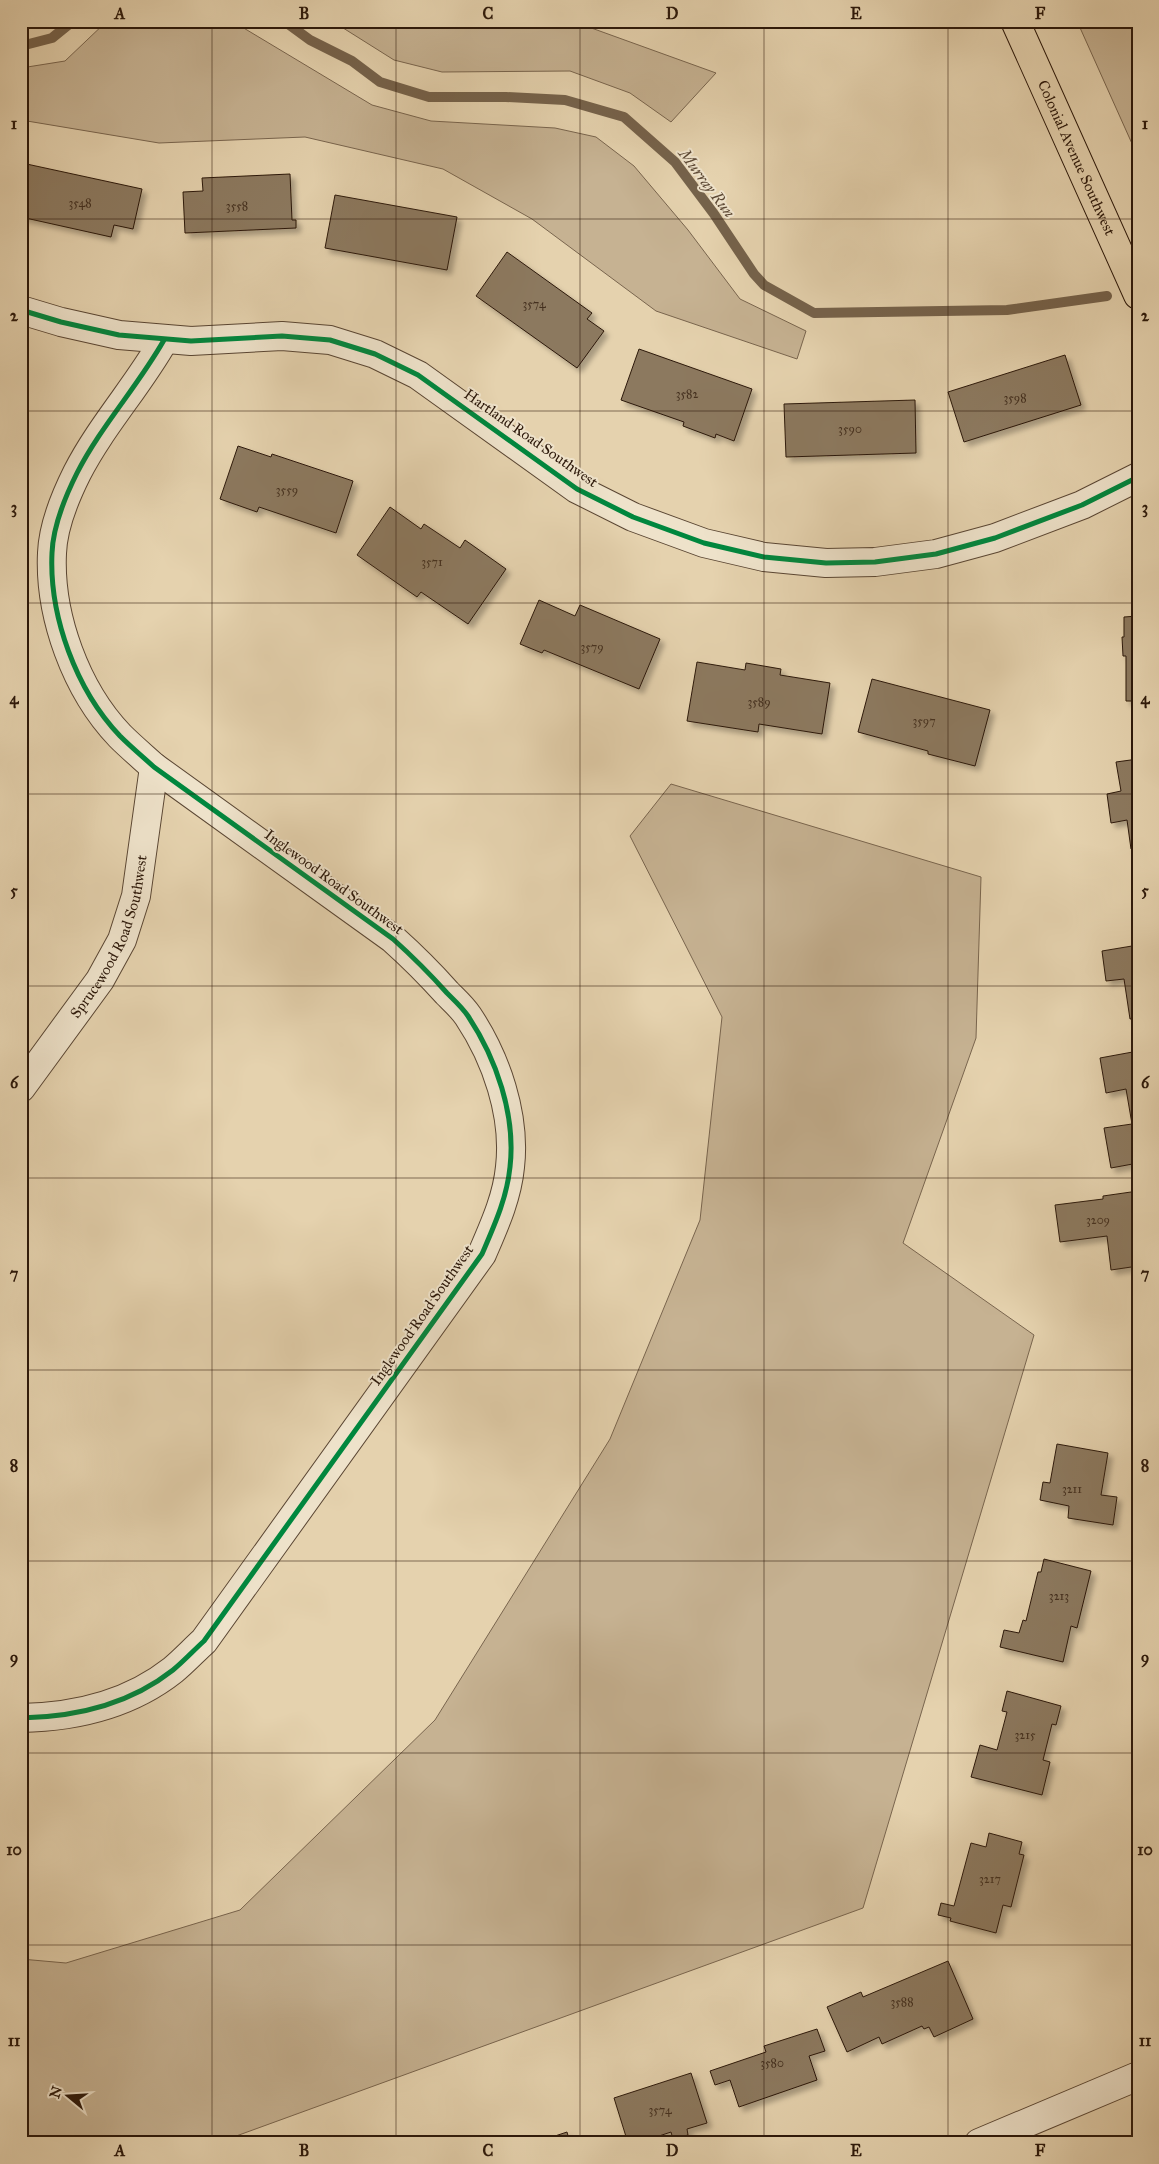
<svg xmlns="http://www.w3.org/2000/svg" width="1159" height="2164" font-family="'IM FELL Great Primer',serif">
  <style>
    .green { fill: #c6b292; stroke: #79654e }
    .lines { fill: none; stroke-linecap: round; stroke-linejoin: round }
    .stream { stroke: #75624b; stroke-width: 10 }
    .building { fill: #8c795f; stroke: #2c180a; filter: url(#shadow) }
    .minor-casing { stroke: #5a4633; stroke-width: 30 }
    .major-casing { stroke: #2c180a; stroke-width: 30 }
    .minor { stroke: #eee2ca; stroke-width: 28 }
    .major { stroke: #e5d2ae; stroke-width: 28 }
    .cycleway-casing { stroke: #eee2ca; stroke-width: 8 }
    .cycleway { stroke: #00873e; stroke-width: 5 }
    .grid { fill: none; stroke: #2c180a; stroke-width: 1; stroke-opacity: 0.55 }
    .labels { text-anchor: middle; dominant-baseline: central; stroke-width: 4; stroke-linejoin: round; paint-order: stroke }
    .number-label { font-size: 12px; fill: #44301f }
    .street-label { font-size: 15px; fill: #2c180a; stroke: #eee2ca }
    .water-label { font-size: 16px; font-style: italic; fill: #5d4935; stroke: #eee2ca }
    .neatline { fill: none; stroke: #2c180a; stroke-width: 2 }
    .grid-label { font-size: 16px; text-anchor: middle; font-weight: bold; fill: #2c180a }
  </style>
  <defs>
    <filter id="shadow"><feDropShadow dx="4.5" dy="4.5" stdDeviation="2.5" flood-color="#0004"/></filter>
  </defs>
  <rect width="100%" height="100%" fill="#e5d2ae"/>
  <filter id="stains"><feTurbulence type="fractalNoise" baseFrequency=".004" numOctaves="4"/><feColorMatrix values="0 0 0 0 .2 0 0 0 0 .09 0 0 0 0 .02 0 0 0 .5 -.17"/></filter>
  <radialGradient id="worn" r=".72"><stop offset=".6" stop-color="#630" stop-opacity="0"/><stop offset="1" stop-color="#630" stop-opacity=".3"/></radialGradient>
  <g class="green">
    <polygon points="107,21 232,21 372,105 431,121 555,128 596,137 634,166 688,230 740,299 806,331 797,359 656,311 532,219 443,169 305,137 159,143 21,120 21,68 65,61"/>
    <polygon points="332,21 572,21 716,73 671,122 630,93 570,71 442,72 394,60"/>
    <polygon points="1077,21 1138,21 1138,157"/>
    <polygon points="671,784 981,877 976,1038 903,1243 1034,1335 863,1908 217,2143 21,2143 21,1959 66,1963 240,1910 435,1720 610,1439 700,1220 722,1017 630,836"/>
  </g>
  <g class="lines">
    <g class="stream">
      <polyline points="284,21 310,40 352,61 380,82 429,97 506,97 565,100 624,117 675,162 714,214 754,274 764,285 814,313 1007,310 1107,296"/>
      <polyline points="21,46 52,38 73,21"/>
    </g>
  </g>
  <g class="building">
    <polygon points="22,163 142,189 133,229 114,225 111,237 21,217"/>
    <polygon points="290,174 292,220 296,220 296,228 185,233 183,192 203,191 202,178"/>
    <polygon points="335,195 457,217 447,270 325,248"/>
    <polygon points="507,252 592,313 587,319 604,331 577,368 476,296"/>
    <polygon points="639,349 752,389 734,441 716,434 715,438 683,426 684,422 621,400"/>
    <polygon points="1065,355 1081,405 964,442 948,392"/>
    <polygon points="915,400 916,453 786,457 784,404"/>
    <polygon points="238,446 271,457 272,454 353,481 336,533 259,507 257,512 220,499"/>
    <polygon points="390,507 421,529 424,524 460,548 465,540 506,569 468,624 421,592 417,597 357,555"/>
    <polygon points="539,600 575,616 580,605 660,639 639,689 544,650 542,653 520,644"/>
    <polygon points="1138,616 1138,725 1137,701 1126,701 1126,656 1123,656 1122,637 1124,637 1124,617"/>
    <polygon points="697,662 745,670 746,663 781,669 780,675 830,683 822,734 759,724 758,732 687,721"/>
    <polygon points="872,679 990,710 975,766 928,754 928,751 858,732"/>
    <polygon points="1138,759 1138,848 1131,849 1127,820 1111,823 1107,794 1121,791 1116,762"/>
    <polygon points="1138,945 1138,1018 1130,1019 1124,979 1106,981 1102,951"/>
    <polygon points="1138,1051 1138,1163 1111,1168 1104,1128 1132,1124 1126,1089 1106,1093 1100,1058"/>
    <polygon points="1138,1191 1138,1266 1111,1270 1107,1236 1060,1242 1055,1205 1103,1199 1103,1196"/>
    <polygon points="1057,1444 1108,1453 1101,1495 1117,1497 1113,1525 1068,1518 1069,1506 1040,1500 1043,1482 1050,1483"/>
    <polygon points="1044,1559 1091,1571 1077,1628 1071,1626 1063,1662 1000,1647 1004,1630 1019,1633 1023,1620 1026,1621 1038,1572 1041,1572"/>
    <polygon points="1007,1691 1061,1706 1056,1725 1052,1724 1043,1760 1050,1762 1042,1795 971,1777 980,1745 997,1750 1007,1712 1002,1711"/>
    <polygon points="989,1833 1022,1842 1019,1854 1024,1855 1011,1907 1003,1905 996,1933 950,1921 951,1918 938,1915 941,1903 954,1906 971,1843 986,1847"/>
    <polygon points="948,1961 973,2019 934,2037 929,2027 924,2029 922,2026 882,2044 879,2037 847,2052 827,2007 861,1992 863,1997"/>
    <polygon points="817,2029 825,2051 809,2056 817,2080 739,2107 730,2080 715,2085 710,2071 766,2052 764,2046"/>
    <polygon points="691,2073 707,2123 687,2129 688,2135 673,2139 671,2132 638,2143 628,2143 614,2098"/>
    <polygon points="567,2132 570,2143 534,2143"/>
  </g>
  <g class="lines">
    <g class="minor-casing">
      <g id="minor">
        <polyline points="21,310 61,322 119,335 191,341 282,336 330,340 375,354 418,375 577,489 633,517 704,543 764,557 826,563 875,562 936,554 995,538 1082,505 1138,477"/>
        <path id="s1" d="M 21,1088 L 100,980 L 122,940 L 136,896 L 154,767"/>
        <path d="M 21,1718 C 75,1717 130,1704 173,1670 C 184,1661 194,1650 204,1641 L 482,1254 C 494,1226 507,1198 510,1167 C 516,1115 496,1058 468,1016 C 462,1007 454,1000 447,993 C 430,974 412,956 393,939 L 154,767 C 143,757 131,747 120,736 C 76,690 49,616 52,553 C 53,526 65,497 77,473 C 101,426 138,386 164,340"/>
        <polyline points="979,2143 1138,2076"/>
      </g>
    </g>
    <g class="major-casing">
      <g id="major">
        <path id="s2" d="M 1015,21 L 1138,295"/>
      </g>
    </g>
    <use href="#minor" class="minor"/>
    <use href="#major" class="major"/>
    <g class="cycleway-casing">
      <g id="cycleway">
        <polyline points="21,310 61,322 119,335 191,341 282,336 330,340 375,354 418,375 577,489 633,517 704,543 764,557 826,563 875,562 936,554 995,538 1082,505 1138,477"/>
        <path d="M 21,1718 C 75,1717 130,1704 173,1670 C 184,1661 194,1650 204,1641 L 482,1254 C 494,1226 507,1198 510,1167 C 516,1115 496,1058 468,1016 C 462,1007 454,1000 447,993 C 430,974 412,956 393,939 L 154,767 C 143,757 131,747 120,736 C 76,690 49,616 52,553 C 53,526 65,497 77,473 C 101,426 138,386 164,340"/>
      </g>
    </g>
    <use href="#cycleway" class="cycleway"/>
  </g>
  <path class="grid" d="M 212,21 L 212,2143M 396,21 L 396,2143M 580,21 L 580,2143M 764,21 L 764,2143M 948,21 L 948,2143M 21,219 L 1138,219M 21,411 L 1138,411M 21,603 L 1138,603M 21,794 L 1138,794M 21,986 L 1138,986M 21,1178 L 1138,1178M 21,1370 L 1138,1370M 21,1561 L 1138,1561M 21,1753 L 1138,1753M 21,1945 L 1138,1945"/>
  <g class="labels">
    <g class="number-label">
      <text x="80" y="203">3548</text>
      <text x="237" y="206">3558</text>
      <text x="534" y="304">3574</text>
      <text x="687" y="394">3582</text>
      <text x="1015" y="398">3598</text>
      <text x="850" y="429">3590</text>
      <text x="287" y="490">3559</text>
      <text x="432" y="562">3571</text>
      <text x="592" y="647">3579</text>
      <text x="759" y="702">3589</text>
      <text x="924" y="721">3597</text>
      <text x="1098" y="1220">3209</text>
      <text x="1072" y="1489">3211</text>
      <text x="1059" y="1596">3213</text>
      <text x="1025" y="1735">3215</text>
      <text x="990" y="1879">3217</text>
      <text x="902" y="2002">3588</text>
      <text x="772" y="2063">3580</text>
      <text x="660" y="2110">3574</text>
    </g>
    <g class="street-label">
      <text stroke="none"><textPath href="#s2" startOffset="150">Colonial Avenue Southwest</textPath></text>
      <text transform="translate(531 438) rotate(35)">Hartland Road Southwest</text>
      <text transform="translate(334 882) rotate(36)">Inglewood Road Southwest</text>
      <text stroke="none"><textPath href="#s1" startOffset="178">Sprucewood Road Southwest</textPath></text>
      <text transform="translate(422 1315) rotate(-55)">Inglewood Road Southwest</text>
    </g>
    <g class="water-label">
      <text transform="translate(707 183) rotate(53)">Murray Run</text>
    </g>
  </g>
  <rect width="1159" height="2164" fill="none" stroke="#e5d2ae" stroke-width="55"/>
  <g transform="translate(68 2096) rotate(288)" stroke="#eee2ca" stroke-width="4" paint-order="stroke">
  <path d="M0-4L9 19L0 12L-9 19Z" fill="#2c180a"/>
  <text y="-8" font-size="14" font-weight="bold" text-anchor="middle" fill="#2c180a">N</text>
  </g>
  <rect x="28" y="28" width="1104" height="2108" class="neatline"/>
  <g class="grid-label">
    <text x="120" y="19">A</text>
    <text x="304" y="19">B</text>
    <text x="488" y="19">C</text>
    <text x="672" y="19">D</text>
    <text x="856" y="19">E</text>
    <text x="1040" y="19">F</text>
    <text x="14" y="129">1</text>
    <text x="1145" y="129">1</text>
    <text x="14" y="321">2</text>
    <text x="1145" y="321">2</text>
    <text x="14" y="513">3</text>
    <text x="1145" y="513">3</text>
    <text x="14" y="704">4</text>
    <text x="1145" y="704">4</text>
    <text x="14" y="896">5</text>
    <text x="1145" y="896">5</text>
    <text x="14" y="1088">6</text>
    <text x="1145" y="1088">6</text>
    <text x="14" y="1279">7</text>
    <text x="1145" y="1279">7</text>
    <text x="14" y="1471">8</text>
    <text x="1145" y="1471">8</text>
    <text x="14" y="1663">9</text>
    <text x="1145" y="1663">9</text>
    <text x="14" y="1855">10</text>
    <text x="1145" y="1855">10</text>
    <text x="14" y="2046">11</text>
    <text x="1145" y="2046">11</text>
    <text x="120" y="2156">A</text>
    <text x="304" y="2156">B</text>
    <text x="488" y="2156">C</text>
    <text x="672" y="2156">D</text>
    <text x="856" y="2156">E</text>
    <text x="1040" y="2156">F</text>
  </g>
  <rect width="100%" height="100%" filter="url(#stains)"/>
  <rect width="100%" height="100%" fill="url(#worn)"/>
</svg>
